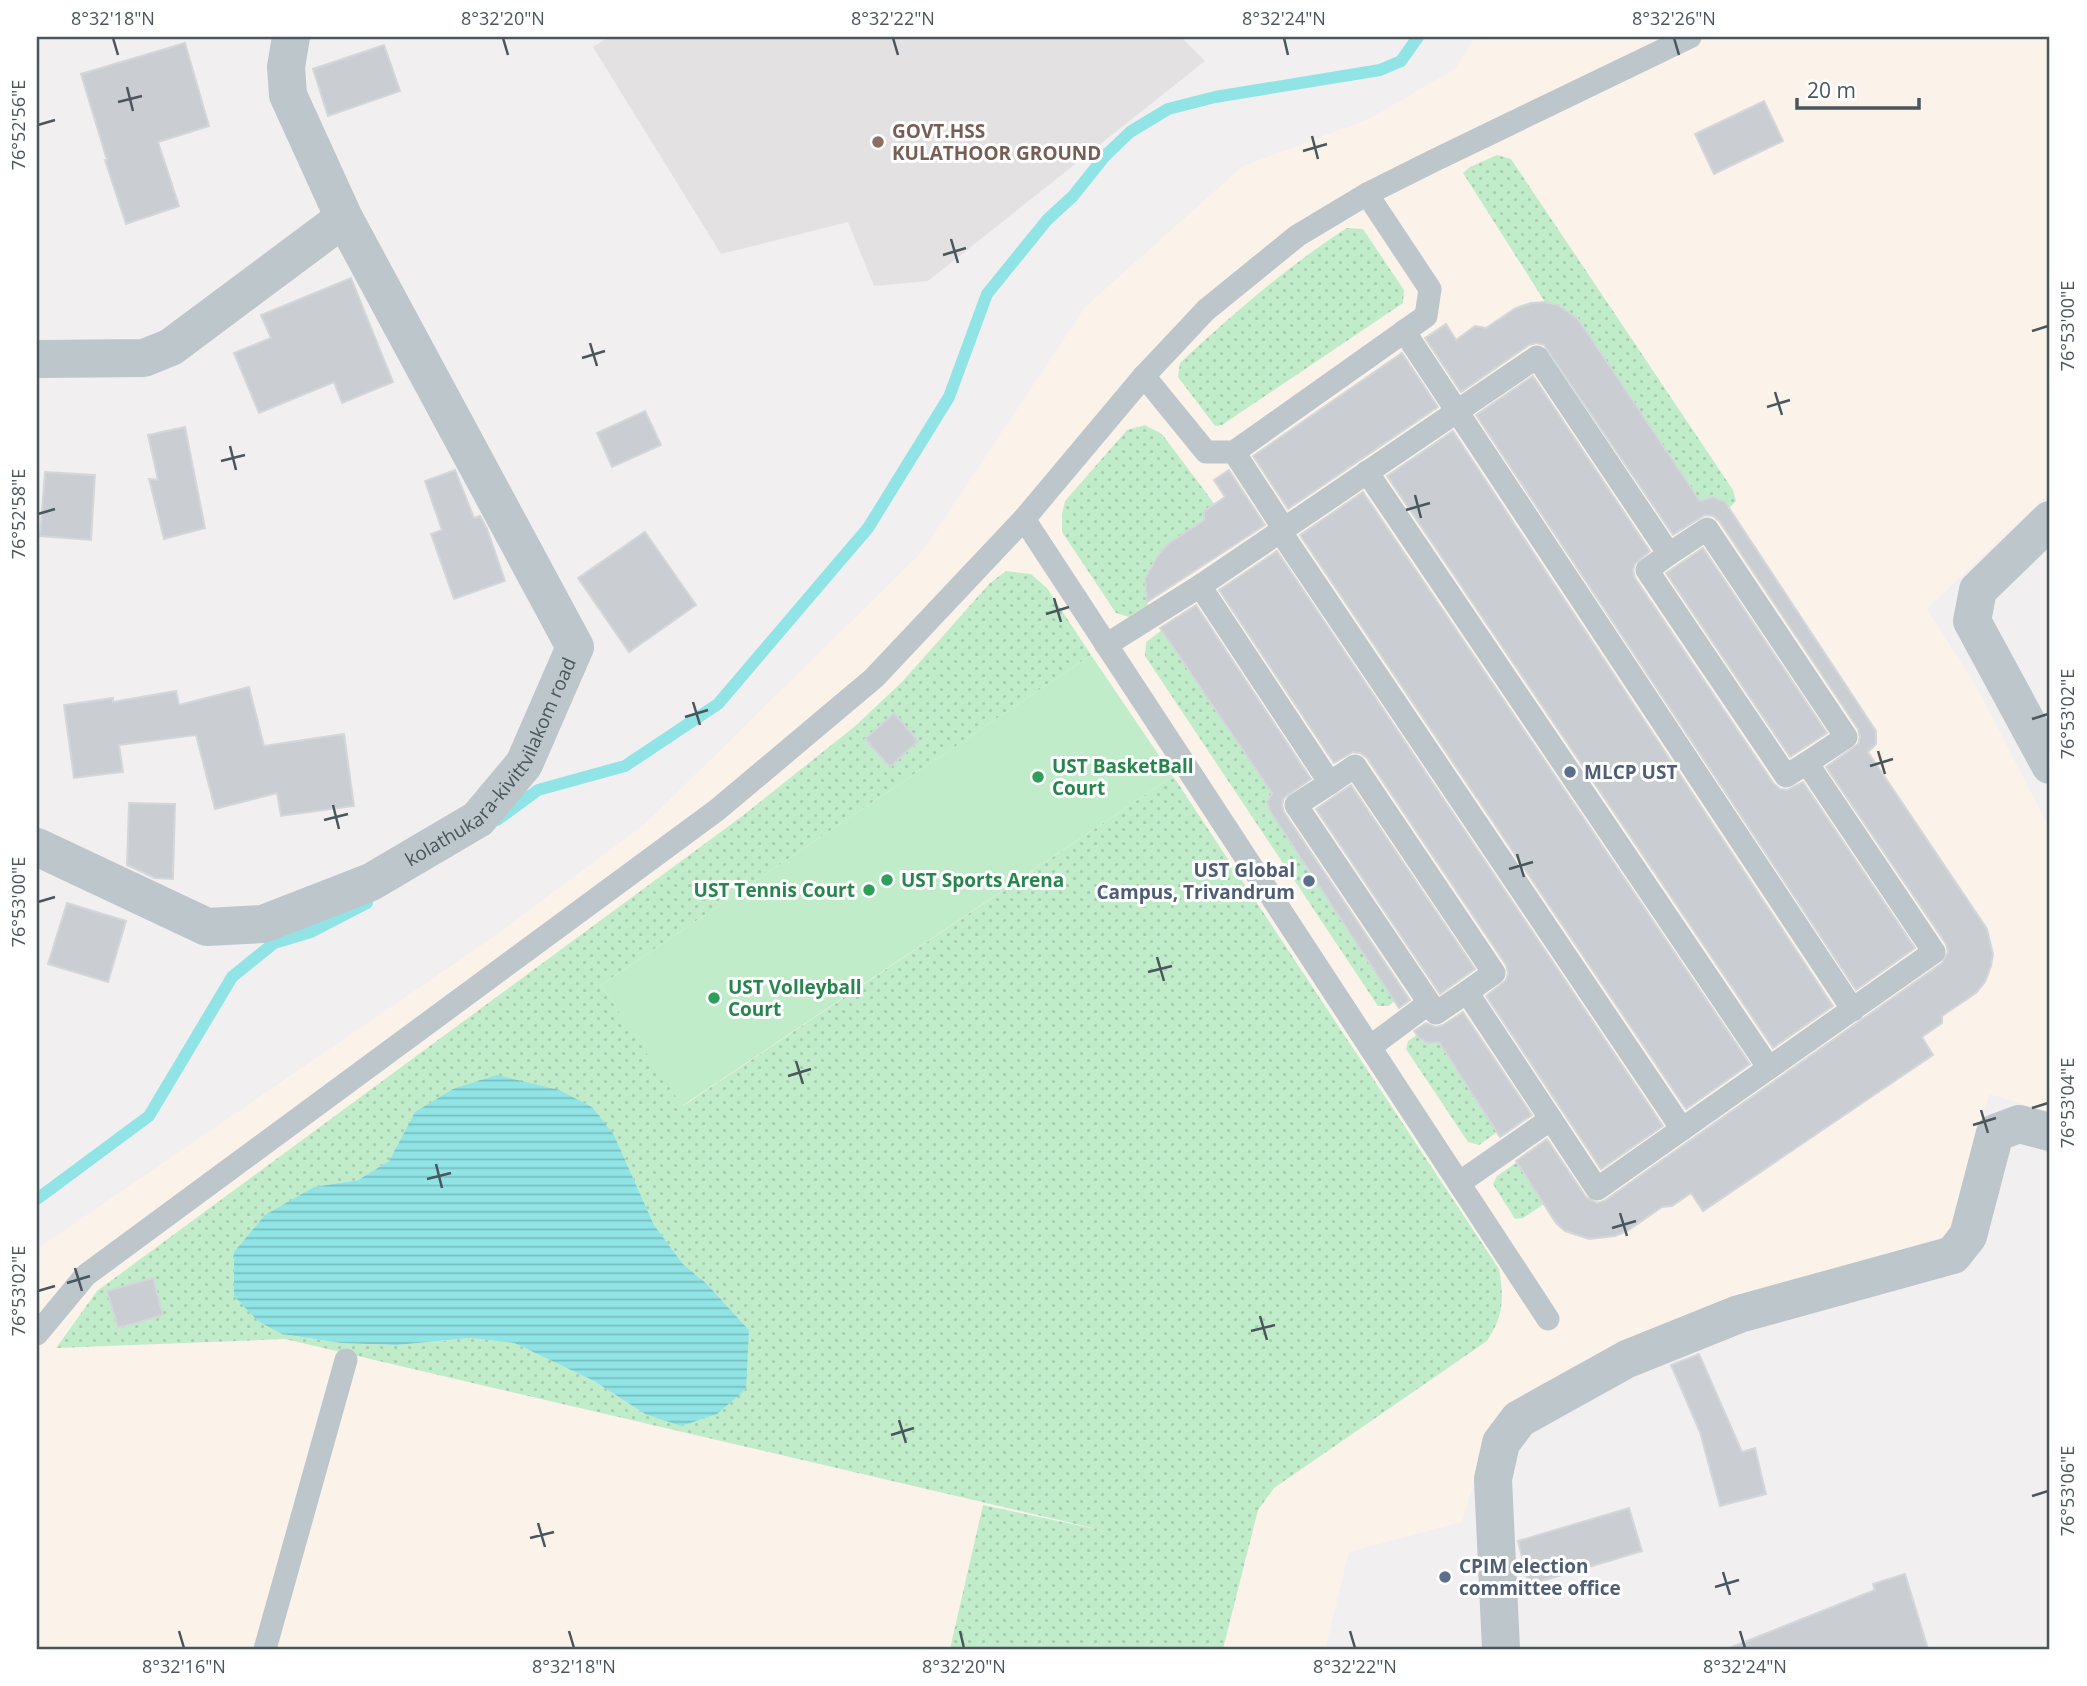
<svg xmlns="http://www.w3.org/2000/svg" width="2087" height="1686" font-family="'Open Sans',sans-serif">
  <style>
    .commercial { fill: #fbf3ea }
    .education { fill: #e3e1e1 }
    .grass { fill: url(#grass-dots); fill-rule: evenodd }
    .park { fill: #c1ecca }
    .water { fill: url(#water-rules) }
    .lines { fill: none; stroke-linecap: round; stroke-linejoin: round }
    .stream { stroke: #91e4e6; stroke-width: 12 }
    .building { fill: #caced2; stroke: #d4d7da; stroke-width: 2 }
    .service { stroke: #bcc6cb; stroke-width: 23 }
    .minor { stroke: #bcc6cb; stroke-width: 38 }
    .ticks { fill: none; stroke: #49565c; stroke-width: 2.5 }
    .education-dot { fill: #8d6e63; stroke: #fff; stroke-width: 2.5 }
    .service-dot { fill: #5c6f8a; stroke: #fff; stroke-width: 2.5 }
    .leisure-dot { fill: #2e9e5b; stroke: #fff; stroke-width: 2.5 }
    .labels { text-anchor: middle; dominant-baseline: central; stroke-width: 6; stroke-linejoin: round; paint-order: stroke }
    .education-label { font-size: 19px; font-weight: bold; fill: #785e54; stroke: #fff; text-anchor: start }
    .street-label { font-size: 19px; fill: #49565c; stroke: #fff }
    .leisure-label { font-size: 19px; font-weight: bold; fill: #27864d; stroke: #fff; text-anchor: start }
    .service-label { font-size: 19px; font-weight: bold; fill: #4e5e75; stroke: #fff; text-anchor: start }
    .neatline { fill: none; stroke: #49565c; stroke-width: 2.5 }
    .ticks-label { font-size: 18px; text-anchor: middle; fill: #49565c }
  </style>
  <defs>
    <pattern id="grass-dots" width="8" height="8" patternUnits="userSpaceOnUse" patternTransform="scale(1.75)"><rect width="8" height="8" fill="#c1ecca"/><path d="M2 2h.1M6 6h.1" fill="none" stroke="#a7ccb0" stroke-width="1.8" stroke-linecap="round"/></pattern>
    <pattern id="water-rules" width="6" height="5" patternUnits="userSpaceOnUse" patternTransform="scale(1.75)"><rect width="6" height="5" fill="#91e4e6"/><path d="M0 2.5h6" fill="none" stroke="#78bcbe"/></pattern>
  </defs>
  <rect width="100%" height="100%" fill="#f2eff0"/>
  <polygon class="commercial" points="1475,37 2050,37 2050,492 1927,609 1976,686 2050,829 2050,1112 1989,1094 1953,1234 1746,1298 1615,1345 1491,1423 1462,1522 1349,1552 1325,1649 37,1649 37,1249 499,933 645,824 921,553 1085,307 1243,166 1367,120 1455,69"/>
  <polygon class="education" points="609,37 1181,37 1205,61 928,281 874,286 848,222 721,254 593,47"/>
  <g class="grass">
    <polygon points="1497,155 1511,159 1733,490 1736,501 1729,508 1725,502 1713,497 1700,501 1578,319 1558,305 1545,302 1463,173 1470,167"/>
    <path d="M 1347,228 L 1363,229 L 1404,290 L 1403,303 L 1222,425 L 1215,426 L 1178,377 L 1180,363 C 1233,314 1286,267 1347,228 Z"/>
    <path d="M 1145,425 L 1162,434 L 1219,510 C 1185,533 1134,555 1148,605 L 1129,617 L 1116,613 L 1062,532 L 1062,514 L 1065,501 L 1127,430 Z"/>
    <path d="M 1006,571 L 1031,574 L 1047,588 L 1091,655 L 601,985 L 683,1106 L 1173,776 L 1499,1269 C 1504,1299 1504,1315 1487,1341 L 1274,1488 L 1258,1510 L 1223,1649 L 950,1649 L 983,1505 L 1110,1532 L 285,1339 L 56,1348 L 97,1291 L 741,817 L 854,727 L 902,682 L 990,583 ZM 415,1112 L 614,1135 L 654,1225 L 683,1264 L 707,1284 L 749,1330 L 645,1414 L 594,1381 L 514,1343 L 470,1338 L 397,1345 L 340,1343 L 282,1334 L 314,1187 L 358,1180 L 389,1161 Z"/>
    <polygon points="1162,630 1272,793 1267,802 1270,811 1395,1001 1388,1006 1378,1006 1145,656 1146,642"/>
    <path d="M 1417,1035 C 1421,1043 1430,1043 1439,1042 L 1497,1132 L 1479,1145 L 1468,1142 L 1406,1049 L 1408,1041 Z"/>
    <polygon points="1517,1162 1544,1204 1523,1218 1515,1219 1493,1184 1497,1176"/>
  </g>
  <polygon class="park" points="1091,655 1173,776 682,1106 601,985"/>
  <polygon class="water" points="497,1075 559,1090 592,1107 614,1135 654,1225 683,1264 707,1284 749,1330 746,1389 717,1414 681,1426 645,1414 594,1381 514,1343 470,1338 397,1345 340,1343 282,1334 258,1321 234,1296 234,1252 265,1215 314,1187 358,1180 389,1161 415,1112 453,1089"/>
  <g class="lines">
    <g class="stream">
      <polyline points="497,820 538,790 625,766 718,704 868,528 949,397 987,294 1047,220 1073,196 1105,156 1130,132 1168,109 1215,97 1380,70 1401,61 1418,37"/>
      <polyline points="37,1199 149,1116 232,977 274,943 311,932 367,903"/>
    </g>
  </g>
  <g class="building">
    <polygon points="185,43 209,126 158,142 179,206 126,224 105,160 107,160 81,74"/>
    <polygon points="384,45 400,91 328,116 313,69"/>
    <polygon points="1764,101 1783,141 1714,174 1695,134"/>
    <polygon points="351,278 393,382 342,403 334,382 259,413 234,353 271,338 261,315"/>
    <polygon points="1545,302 1558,305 1578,319 1700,501 1713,497 1725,502 1876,731 1876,744 1868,752 1987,929 1993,954 1991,966 1985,982 1976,993 1942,1016 1942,1023 1922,1037 1933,1055 1703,1211 1691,1193 1672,1206 1662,1207 1627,1231 1615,1236 1589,1239 1565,1231 1556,1223 1516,1161 1547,1139 1586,1197 1597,1203 1604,1201 1942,963 1948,952 1946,944 1826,767 1858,744 1860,737 1858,729 1719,521 1713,516 1705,515 1673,535 1544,345 1537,343 1529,345 1461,392 1425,338 1446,324 1456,340 1475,326 1486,328 1516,308 1531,303"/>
    <polygon points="1402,353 1438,407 1288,509 1253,456"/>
    <polygon points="1533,376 1650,551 1635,564 1633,570 1635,578 1774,784 1780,789 1787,790 1803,782 1915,948 1856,990 1476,415"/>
    <polygon points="645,411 661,445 612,467 597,433"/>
    <polygon points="185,427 205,528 164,539 149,479 158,480 148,435"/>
    <polygon points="1453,431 1833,1006 1773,1048 1387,476"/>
    <polygon points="455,470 474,518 480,516 487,529 505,581 454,599 431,534 442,530 425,481"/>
    <polygon points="1229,470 1265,525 1147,602 1145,579 1158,555 1168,544 1204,520 1204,511 1225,497 1214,480"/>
    <polygon points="45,472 95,475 91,540 40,536"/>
    <polygon points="1363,492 1750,1064 1686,1109 1300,535"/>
    <polygon points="645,532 696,605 629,652 578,578"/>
    <polygon points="1703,548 1827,733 1790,757 1666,573"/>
    <polygon points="1277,551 1663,1126 1601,1169 1486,996 1506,980 1508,973 1506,965 1367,758 1360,753 1353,752 1334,763 1219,590"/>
    <polygon points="1196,605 1311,779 1284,798 1282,805 1284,812 1410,1000 1399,1008 1270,811 1267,802 1272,793 1160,628"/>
    <polygon points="249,687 264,746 344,734 354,806 281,816 277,793 215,809 196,735 119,745 123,772 74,778 64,705 113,698 113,702 176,691 179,705"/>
    <polygon points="894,713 918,741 890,767 865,739"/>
    <polygon points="1351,785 1475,969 1440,994 1316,809"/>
    <polygon points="129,803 175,804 173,879 155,878 127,865"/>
    <polygon points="67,903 126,921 108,982 48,964"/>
    <polygon points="1463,1012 1532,1115 1500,1137 1439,1042 1428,1043 1419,1038 1414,1031 1426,1023 1436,1027 1443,1025"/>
    <polygon points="153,1278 163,1315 118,1328 107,1291"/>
    <polygon points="1699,1354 1742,1452 1755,1448 1766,1494 1720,1506 1700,1432 1671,1365"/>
    <polygon points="1629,1508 1642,1551 1529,1585 1518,1541"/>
    <polygon points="1905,1574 1928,1649 1732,1649 1732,1647 1875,1590 1873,1584"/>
  </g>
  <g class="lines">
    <g class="service">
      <polyline points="1404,331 1853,1010"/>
      <polygon points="1537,357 1669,554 1647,570 1786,776 1807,763 1934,952 1597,1189 1467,992 1494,973 1355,766 1330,783 1200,586"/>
      <polyline points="1144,376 1206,452 1234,452 1426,316 1430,289 1367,194"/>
      <polyline points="1234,452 1284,529"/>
      <polyline points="1367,472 1769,1068"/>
      <polyline points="1024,519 1548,1319"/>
      <polyline points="1280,531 1682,1129"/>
      <polyline points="1669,554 1707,529 1846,737 1807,763"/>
      <polyline points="1106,645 1200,586"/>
      <polyline points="1330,783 1296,805 1436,1013 1467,992"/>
      <polyline points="1370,1047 1429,1003"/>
      <polyline points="1459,1183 1551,1119"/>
      <polyline points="37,1334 86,1275 717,810 874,678 1024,519 1144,376 1206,310 1297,236 1367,194 1433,161 1690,37"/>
      <polyline points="265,1649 346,1360"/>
    </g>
    <g class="minor">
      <polyline points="37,359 144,358 171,347 344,218"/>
      <polyline points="2050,520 1978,590 1972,621 2050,765"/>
      <path id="s1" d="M 37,847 L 207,927 L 263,924 L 371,882 L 478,819 L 524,764 L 575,647 L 344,218 L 288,95 L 286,67 L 291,37"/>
      <polyline points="1501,1649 1493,1479 1501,1443 1519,1419 1627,1359 1739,1314 1953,1255 1968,1236 1995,1133 2019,1124 2050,1132"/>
    </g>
  </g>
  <path class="ticks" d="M 113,38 L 118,55M 503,38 L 508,55M 893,38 L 898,55M 1284,38 L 1288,55M 1674,38 L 1679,55M 127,87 L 133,111M 118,102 L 142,96M 38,125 L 55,120M 1312,136 L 1318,159M 1303,151 L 1327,144M 951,239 L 958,263M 943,255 L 966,248M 2032,331 L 2048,326M 590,343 L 597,366M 582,358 L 605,351M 1775,392 L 1782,415M 1767,407 L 1790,400M 230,446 L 236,470M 221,461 L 245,455M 1415,495 L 1421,518M 1406,510 L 1430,503M 38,514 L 55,509M 1054,598 L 1061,622M 1046,614 L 1069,607M 693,702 L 700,725M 685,717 L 708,710M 2032,719 L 2048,714M 1878,751 L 1885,774M 1870,766 L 1893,759M 333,805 L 339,829M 324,820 L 348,814M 1517,854 L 1524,877M 1509,869 L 1533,862M 38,902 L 55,897M 1157,957 L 1164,981M 1148,972 L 1172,966M 796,1061 L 803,1084M 788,1076 L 811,1069M 2032,1108 L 2048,1103M 1981,1110 L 1988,1133M 1973,1125 L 1996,1118M 436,1164 L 442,1188M 427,1179 L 451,1173M 1620,1213 L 1627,1236M 1612,1228 L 1636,1221M 75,1268 L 82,1291M 67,1283 L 90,1276M 38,1291 L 55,1286M 1260,1316 L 1267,1340M 1251,1331 L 1275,1325M 899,1420 L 906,1443M 891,1435 L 914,1428M 2032,1496 L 2048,1491M 538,1523 L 545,1547M 530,1538 L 554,1532M 1723,1572 L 1730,1595M 1715,1587 L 1739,1580M 179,1631 L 184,1648M 569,1631 L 574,1648M 960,1631 L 964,1648M 1350,1631 L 1355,1648M 1740,1631 L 1745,1648"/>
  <circle class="education-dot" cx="878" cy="142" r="7"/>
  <g class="service-dot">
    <circle cx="1570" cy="772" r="7"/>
    <circle cx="1309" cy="881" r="7"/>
    <circle cx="1445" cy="1577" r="7"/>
  </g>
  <g class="leisure-dot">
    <circle cx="1038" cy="777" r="7"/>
    <circle cx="887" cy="880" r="7"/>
    <circle cx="869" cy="890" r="7"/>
    <circle cx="714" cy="998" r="7"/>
  </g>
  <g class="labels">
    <g class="education-label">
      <text x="892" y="131">GOVT.HSS<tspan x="892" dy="22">KULATHOOR GROUND</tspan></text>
    </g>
    <g class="street-label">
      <text stroke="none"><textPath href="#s1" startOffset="536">kolathukara-kivittvilakom road</textPath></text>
    </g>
    <g class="leisure-label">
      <text x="1052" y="766">UST BasketBall<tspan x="1052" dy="22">Court</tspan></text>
      <text x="901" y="880">UST Sports Arena</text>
      <text x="855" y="890" text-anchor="end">UST Tennis Court</text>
      <text x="728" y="987">UST Volleyball<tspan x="728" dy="22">Court</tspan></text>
    </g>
    <g class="service-label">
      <text x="1584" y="772">MLCP UST</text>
      <text x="1295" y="870" text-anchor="end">UST Global<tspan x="1295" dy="22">Campus, Trivandrum</tspan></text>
      <text x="1459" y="1566">CPIM election<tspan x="1459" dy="22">committee office</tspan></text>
    </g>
  </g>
  <rect width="2087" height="1686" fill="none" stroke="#ffffff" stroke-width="77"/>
  <path d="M1797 98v10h122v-10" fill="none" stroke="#49565c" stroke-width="3.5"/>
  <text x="1807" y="98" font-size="21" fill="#49565c" stroke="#ffffff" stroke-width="5" paint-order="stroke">20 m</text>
  <rect x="38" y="38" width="2010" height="1610" class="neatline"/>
  <g class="ticks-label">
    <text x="113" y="25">8°32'18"N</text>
    <text x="503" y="25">8°32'20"N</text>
    <text x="893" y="25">8°32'22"N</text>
    <text x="1284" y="25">8°32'24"N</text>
    <text x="1674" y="25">8°32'26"N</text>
    <text transform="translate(19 125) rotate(-90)" y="6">76°52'56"E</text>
    <text transform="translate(2068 326) rotate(-90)" y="6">76°53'00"E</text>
    <text transform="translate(19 514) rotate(-90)" y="6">76°52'58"E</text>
    <text transform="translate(2068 714) rotate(-90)" y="6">76°53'02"E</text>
    <text transform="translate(19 902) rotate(-90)" y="6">76°53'00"E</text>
    <text transform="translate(2068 1103) rotate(-90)" y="6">76°53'04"E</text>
    <text transform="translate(19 1291) rotate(-90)" y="6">76°53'02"E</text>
    <text transform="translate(2068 1491) rotate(-90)" y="6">76°53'06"E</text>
    <text x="184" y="1673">8°32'16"N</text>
    <text x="574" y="1673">8°32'18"N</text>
    <text x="964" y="1673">8°32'20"N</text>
    <text x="1355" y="1673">8°32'22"N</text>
    <text x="1745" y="1673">8°32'24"N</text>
  </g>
</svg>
